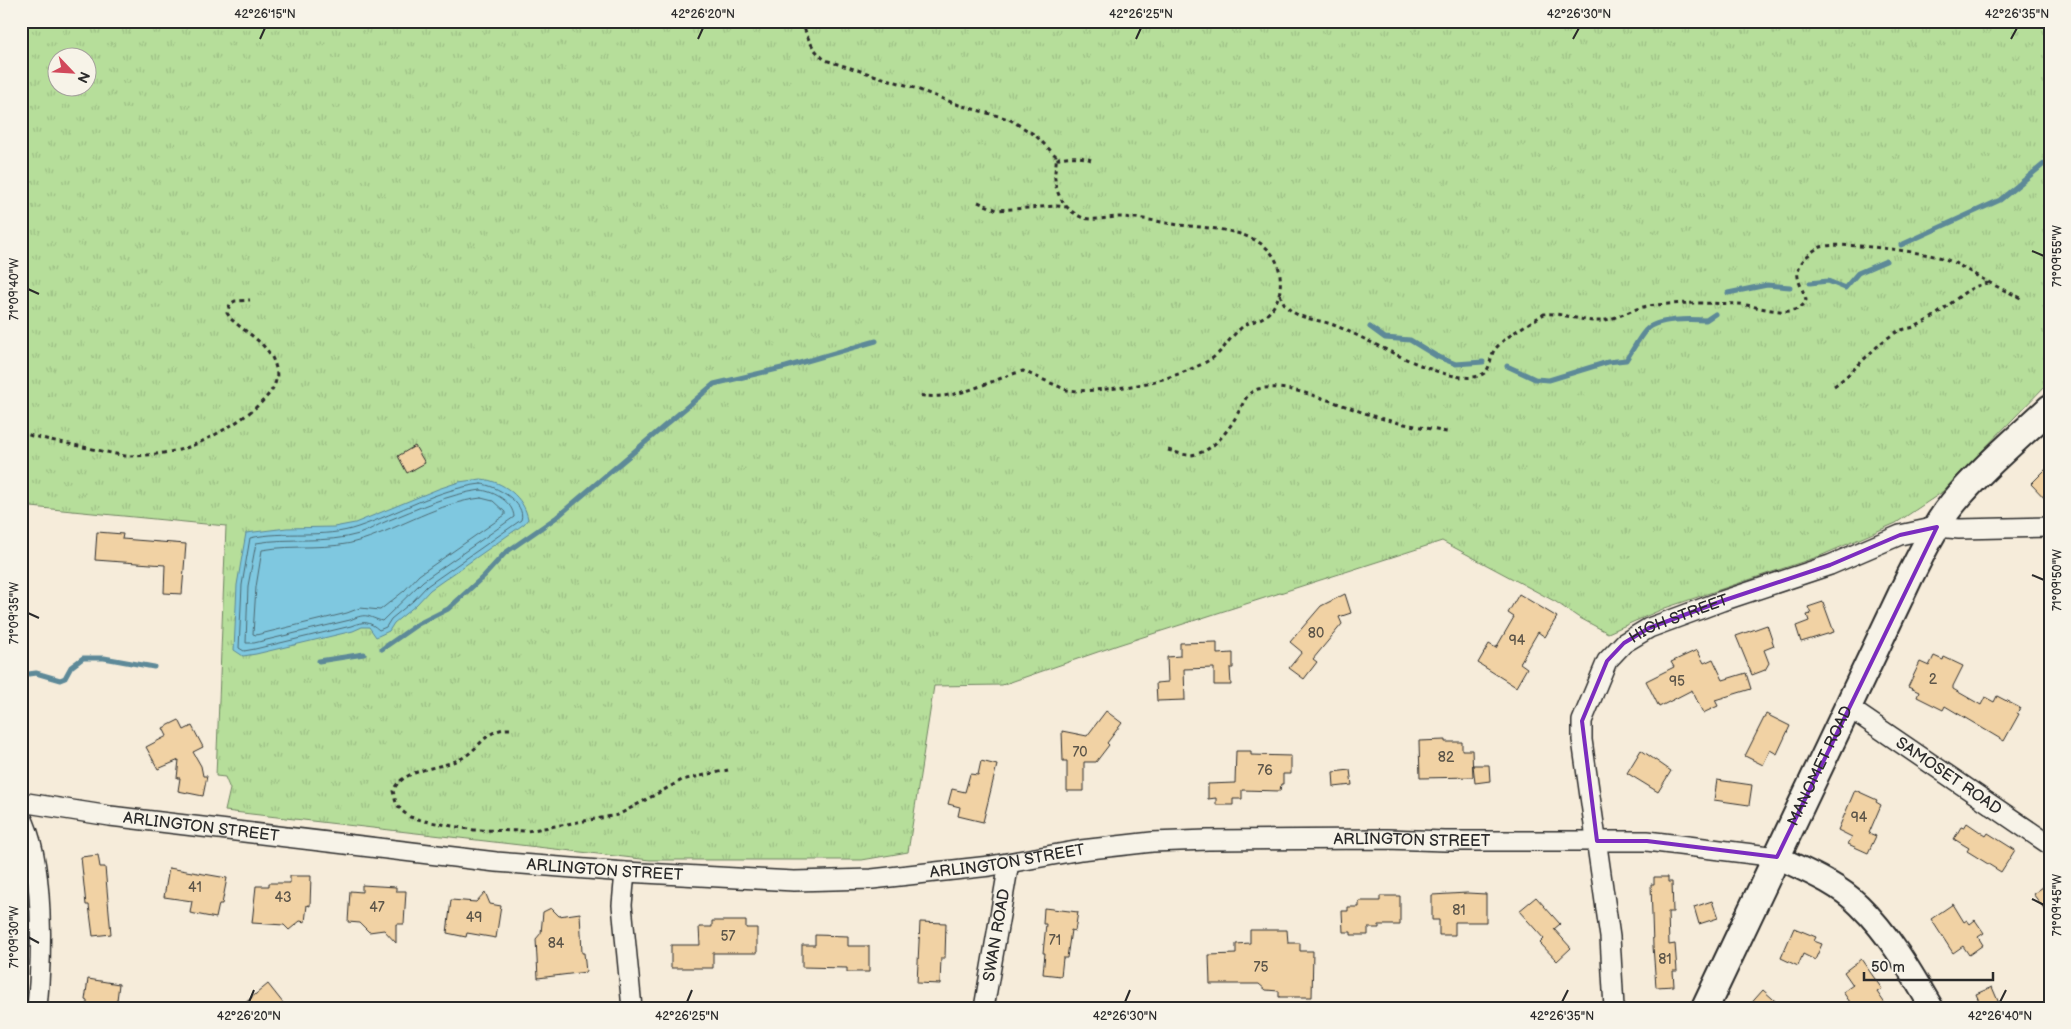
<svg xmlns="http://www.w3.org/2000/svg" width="2071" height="1029" font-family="'Balsamiq Sans',sans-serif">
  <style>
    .grass { fill: url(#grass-tufts); stroke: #708462; fill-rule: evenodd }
    .water { fill: #7fc8e0; stroke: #5d8998 }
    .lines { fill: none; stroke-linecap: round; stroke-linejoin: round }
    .shore { stroke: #4d6a73; stroke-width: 1 }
    .stream { stroke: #5d8998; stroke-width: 5 }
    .building { fill: #f1d2a4; stroke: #2b2b2b }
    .minor-casing { stroke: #2b2b2b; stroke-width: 22 }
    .tertiary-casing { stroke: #2b2b2b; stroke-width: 26 }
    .secondary-casing { stroke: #2b2b2b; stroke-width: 30 }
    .path { stroke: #2b2b2b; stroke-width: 3; stroke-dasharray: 4 4; stroke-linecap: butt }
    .minor { stroke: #f7f3e8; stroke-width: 19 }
    .tertiary { stroke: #f7f3e8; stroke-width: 22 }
    .secondary { stroke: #f7f3e8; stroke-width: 26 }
    .marked { fill: none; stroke: #7b2cbf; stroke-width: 4; stroke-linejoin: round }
    .ticks { fill: none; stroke: #2b2b2b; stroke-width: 2 }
    .labels { text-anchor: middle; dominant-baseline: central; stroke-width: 4; stroke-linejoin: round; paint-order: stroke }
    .number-label { font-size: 14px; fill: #5c5549 }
    .street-label { font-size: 16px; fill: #2b2b2b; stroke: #f7f3e8 }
    .neatline { fill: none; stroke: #2b2b2b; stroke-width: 2 }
    .ticks-label { font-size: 12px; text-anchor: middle; fill: #2b2b2b }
  </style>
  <defs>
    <pattern id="grass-tufts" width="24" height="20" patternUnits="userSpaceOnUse" patternTransform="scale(1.25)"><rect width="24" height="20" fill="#b6de9a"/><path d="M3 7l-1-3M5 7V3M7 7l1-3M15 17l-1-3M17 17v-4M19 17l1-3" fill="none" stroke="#9dbf85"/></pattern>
  </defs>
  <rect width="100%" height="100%" fill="#f6ecda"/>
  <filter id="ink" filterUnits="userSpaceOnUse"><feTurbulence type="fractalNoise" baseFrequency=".02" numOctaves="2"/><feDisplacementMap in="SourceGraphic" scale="10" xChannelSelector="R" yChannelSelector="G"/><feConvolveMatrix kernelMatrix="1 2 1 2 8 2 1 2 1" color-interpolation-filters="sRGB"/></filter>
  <g filter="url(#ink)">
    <path class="grass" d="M 21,21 L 2050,21 L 2050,381 L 1941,493 L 1896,523 L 1820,556 L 1665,608 L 1608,633 L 1578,617 L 1556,602 L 1442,541 L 1118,645 L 1002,685 L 934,686 L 908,852 L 862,860 L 650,860 L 225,811 L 230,789 L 225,777 L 216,776 L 226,526 L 21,506 ZM 58,58 L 88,58 L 88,88 L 58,88 Z"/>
    <path class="water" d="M 481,479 C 503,481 524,497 528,519 L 524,524 L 430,590 L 416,605 L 394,623 L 389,631 L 376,637 L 369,627 L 362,627 L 353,631 L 256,654 L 243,656 L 234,650 L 237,585 L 246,533 L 287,528 L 334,527 L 355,523 L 438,489 L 459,482 Z"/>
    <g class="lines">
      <g class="shore">
        <path d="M 481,484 C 495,485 527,503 521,520 L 427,586 L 413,601 L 391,619 L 386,627 L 379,630 C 369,621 364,621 351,626 L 255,649 L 244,651 L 239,648 L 242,585 L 250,538 C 285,530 324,539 358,527 C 399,513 437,489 481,484 Z"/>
        <path d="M 481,490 C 495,492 513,502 514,517 L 423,581 L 382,621 C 367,617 368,612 350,620 L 254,643 L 246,643 L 248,586 L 256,543 C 289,537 326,544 359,534 C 368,531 377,525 387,521 C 417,509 448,494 481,490 Z"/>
        <path d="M 481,498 L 493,501 L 505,512 L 505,515 L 419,575 L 404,591 L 380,610 L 360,608 L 347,613 L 256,635 L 253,634 L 256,587 L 262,550 C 294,544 330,551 362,540 C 402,527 438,503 481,498 Z"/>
      </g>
      <g class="stream">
        <polyline points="1901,245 2000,200 2050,159"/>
        <polyline points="1810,283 1828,281 1845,288 1858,273 1886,261"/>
        <polyline points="1728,293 1767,285 1790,287"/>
        <polyline points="1370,327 1385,338 1410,340 1438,357 1456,364 1483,362"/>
        <path d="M 1507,366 L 1535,379 L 1549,380 L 1608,362 L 1626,360 C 1633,350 1638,339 1646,330 C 1656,318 1692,319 1706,320 L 1715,314"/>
        <polyline points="382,649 418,624 448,609 484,576 505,553 557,517 714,384 786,367 876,341"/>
        <polyline points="319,661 364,654"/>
        <polyline points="21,675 36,673 60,680 65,678 71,667 83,658 104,658 154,667"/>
      </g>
    </g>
    <g class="building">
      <polygon points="415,446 425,463 407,473 398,456"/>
      <polygon points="2050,465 2050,504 2031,484"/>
      <polygon points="97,532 123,534 122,539 186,544 182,594 164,593 165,565 95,560"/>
      <polygon points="1345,594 1351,613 1339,617 1342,624 1313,659 1317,662 1304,679 1289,668 1302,652 1290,642 1321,606"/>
      <polygon points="1519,594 1557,617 1545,637 1538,632 1520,663 1527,668 1516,687 1478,663 1489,644 1496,648 1514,617 1508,613"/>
      <polygon points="1823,602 1834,632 1801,642 1796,626 1809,621 1807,615 1811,614 1808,607"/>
      <polygon points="1767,625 1774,646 1764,650 1769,663 1765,670 1752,675 1736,636"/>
      <polygon points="1217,642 1217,654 1233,653 1233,668 1230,668 1231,685 1214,685 1214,668 1184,669 1185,700 1157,701 1156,683 1168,682 1167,657 1180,656 1180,643"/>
      <polygon points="1697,650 1704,663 1713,659 1723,680 1746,673 1751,689 1715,700 1718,706 1703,713 1692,690 1659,707 1646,681 1674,667 1671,662"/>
      <polygon points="1934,656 1943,660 1944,657 1963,666 1953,686 1953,689 1981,705 1985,697 1994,702 1997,696 2020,708 2017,713 2019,714 2004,741 1945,706 1943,710 1917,697 1919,692 1908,687 1920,662 1929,666"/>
      <polygon points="1106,711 1122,723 1107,743 1109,745 1096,762 1084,762 1084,791 1067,791 1067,761 1063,761 1062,731 1087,736"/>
      <polygon points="1766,714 1790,726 1777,754 1770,750 1763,765 1745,756"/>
      <polygon points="179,720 184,730 192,726 203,747 193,752 201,766 203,776 207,776 203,796 178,791 180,778 177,778 179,760 158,769 146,747 167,736 163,728"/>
      <polygon points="1445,740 1445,742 1462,742 1462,750 1472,750 1473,777 1420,778 1419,741"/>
      <polygon points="1641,750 1671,771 1658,792 1627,773"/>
      <polygon points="1236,751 1251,751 1251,755 1291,756 1291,774 1283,774 1283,784 1281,784 1280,791 1242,790 1242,799 1233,799 1233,805 1216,805 1216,798 1208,799 1208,784 1235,783"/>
      <polygon points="981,761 997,765 983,822 958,816 960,807 948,804 952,789 965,792 970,774 978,775"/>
      <polygon points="1473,765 1489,765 1490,781 1475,783"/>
      <polygon points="1350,770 1352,785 1334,787 1333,772"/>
      <polygon points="1717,780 1752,785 1749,805 1714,800"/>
      <polygon points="1855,790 1877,800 1876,802 1881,805 1869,833 1876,836 1868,853 1848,844 1852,837 1838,830"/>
      <polygon points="1967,823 1986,836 1988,833 2015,850 2001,872 1967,851 1969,848 1954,839 1961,827 1964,828"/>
      <polygon points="98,855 100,867 105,867 111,934 93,936 89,905 86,905 81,857"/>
      <polygon points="169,868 227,878 222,904 219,904 216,918 190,913 192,901 164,897"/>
      <polygon points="290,876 311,876 310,906 307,905 305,922 300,921 289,930 284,925 252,923 256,886 269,886 269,883 290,883"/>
      <polygon points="1654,877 1668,877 1668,882 1672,882 1673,912 1668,912 1669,945 1675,944 1677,971 1673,971 1674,986 1656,987 1653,946 1651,884 1654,884"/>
      <polygon points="2050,882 2050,916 2033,894"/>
      <polygon points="362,885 396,887 396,891 406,891 404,924 396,924 396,943 384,930 369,932 360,923 348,922 350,891 362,892"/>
      <polygon points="485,892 490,904 501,906 496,938 467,933 466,937 447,933 451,900 476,902"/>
      <polygon points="1467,893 1486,894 1486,922 1455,922 1455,935 1439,935 1439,920 1432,920 1432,895"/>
      <polygon points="1380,896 1400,896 1400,925 1379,925 1379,928 1368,928 1368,935 1351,935 1351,932 1343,932 1342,911 1348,911 1348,907 1359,907 1359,901 1380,901"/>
      <polygon points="1536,897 1560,924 1554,929 1571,948 1557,961 1540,943 1544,939 1519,911"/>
      <polygon points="1712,901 1718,918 1699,924 1694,907"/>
      <polygon points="1953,904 1964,922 1967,920 1970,924 1975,920 1984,933 1978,937 1983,945 1969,955 1963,946 1953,953 1931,919"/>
      <polygon points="551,908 559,916 580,913 582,953 584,953 586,972 538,978 536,939 541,933 543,912"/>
      <polygon points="1044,908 1078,912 1075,931 1071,930 1067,958 1063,958 1061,976 1043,974 1045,953 1043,953 1046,924 1043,924"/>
      <polygon points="712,921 746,921 746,928 757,928 757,953 713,953 713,968 671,968 671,945 700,945 699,927 712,927"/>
      <polygon points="920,922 946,923 945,958 941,958 940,984 917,983"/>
      <polygon points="1794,928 1816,937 1814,941 1822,944 1815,960 1803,954 1798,966 1781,958"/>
      <polygon points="1250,930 1287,930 1288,943 1300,943 1300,951 1313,951 1312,997 1279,997 1279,991 1266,990 1259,984 1210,984 1209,955 1236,954 1236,944 1250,943"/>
      <polygon points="815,935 848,936 848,946 869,946 869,972 847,972 847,968 802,967 802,945 815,945"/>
      <polygon points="1861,959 1882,989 1877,992 1888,1008 1854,1008 1843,992 1853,985 1844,972"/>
      <polygon points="88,979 119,984 116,1008 87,1008 87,1001 85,1000"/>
      <polygon points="268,984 287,1008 239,1008"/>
      <polygon points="1992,987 2001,1008 1982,1008 1976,994"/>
      <polygon points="1763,990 1783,1008 1747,1008"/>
    </g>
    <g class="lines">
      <g class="minor-casing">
        <g id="minor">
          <path id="s1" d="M 1848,707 L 2050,845"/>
          <path id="s2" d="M 21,802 L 110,816 L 496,862 L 625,872 L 794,881 L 872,879 L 990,866 L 1081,850 L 1152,842 L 1208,840 L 1387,839 L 1445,841 L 1647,841 L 1777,857"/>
          <path d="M 21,816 C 45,860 42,958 37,1008"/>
          <polyline points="625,872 622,905 632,1008"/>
          <path id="s3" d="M 984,1008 L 1009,863"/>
          <path id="s4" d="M 1614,1008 L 1610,937 L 1582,740 L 1582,721 L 1607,661 L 1624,643 L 1649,628 L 1722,601 L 1830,565 L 1900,535 L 1937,527 L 1959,529 L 2050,527"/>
        </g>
      </g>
      <g class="tertiary-casing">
        <path id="tertiary" d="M 1777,857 C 1804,870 1837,883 1859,905 C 1889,934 1911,972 1932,1008"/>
      </g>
      <g class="secondary-casing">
        <g id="secondary">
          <path id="s5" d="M 1705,1008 L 1910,576 C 1923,551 1935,525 1953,503 C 1982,468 2017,439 2050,408"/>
        </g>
      </g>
      <g class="path">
        <path d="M 802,21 C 807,37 812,50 825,60 L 909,86 L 959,105 L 1009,119 L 1035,135 L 1056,156 C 1057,164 1054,171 1055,179 C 1056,196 1066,210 1081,217 C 1093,222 1107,217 1119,217 C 1139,217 1159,222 1179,225 C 1219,229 1286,230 1280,289 C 1279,300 1271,314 1260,319 C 1253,322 1246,323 1240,329 C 1224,343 1225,353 1202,364 C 1161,384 1122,389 1077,391 L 1067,390 L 1023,371 C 986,381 957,402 917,395"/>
        <path d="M 1057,160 L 1059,158 C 1069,156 1081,156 1091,160"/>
        <polyline points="978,202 997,210 1057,206 1066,207"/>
        <path d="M 1280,294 C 1283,302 1285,307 1293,312 C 1305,320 1323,320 1336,326 C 1368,338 1450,389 1481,375 C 1492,370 1489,357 1495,349 C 1508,334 1527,325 1544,314 C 1562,312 1581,322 1600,321 C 1617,319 1631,309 1648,306 C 1677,302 1709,303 1739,304 C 1755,305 1798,322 1806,300 C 1804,291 1796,280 1798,271 C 1800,261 1812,250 1821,247 C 1839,241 1926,252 1945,259 C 1957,263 1968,271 1979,277 C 1993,285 2008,292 2023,299"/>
        <path d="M 1834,386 C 1857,370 1872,347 1895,333 C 1901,329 1908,329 1914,327 C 1922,324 1930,319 1937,314 C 1955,302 1966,286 1989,283"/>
        <path d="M 21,432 L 32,436 L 125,456 C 143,456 161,454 179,450 C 204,444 271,407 276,380 C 278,375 276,367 274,362 C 267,343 245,332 231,319 L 227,313 L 230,304 L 235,301 L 250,300"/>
        <path d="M 1168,450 C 1175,452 1182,455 1190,455 C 1212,454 1230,429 1239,411 C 1244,402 1247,392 1258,389 C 1292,381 1352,411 1387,420 C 1406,425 1427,428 1447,432"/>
        <path d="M 510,729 C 484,728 479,752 458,760 C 438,769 402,769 393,791 L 396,803 L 402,811 L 410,817 L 425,821 L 474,830 L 527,831 L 618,815 L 682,780 L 728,770"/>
      </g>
      <use href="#minor" class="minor"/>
      <use href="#tertiary" class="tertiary"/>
      <use href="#secondary" class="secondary"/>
    </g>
  </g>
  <path class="marked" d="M 1937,527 L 1777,857 L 1647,841 L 1597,841 L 1582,721 L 1607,661 L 1624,643 L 1649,628 L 1722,601 L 1830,565 L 1900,535 Z"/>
  <path class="ticks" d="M 260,39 L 265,28M 698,39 L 703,28M 1136,39 L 1141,28M 1573,39 L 1579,28M 2011,39 L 2017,28M 2032,251 L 2044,256M 28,289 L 39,294M 2032,575 L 2044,580M 28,613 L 39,618M 2032,899 L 2044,905M 28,937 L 39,943M 249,1002 L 254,990M 687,1002 L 692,990M 1125,1002 L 1130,990M 1562,1002 L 1568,990M 2000,1002 L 2006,990"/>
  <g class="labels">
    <g class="number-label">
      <text x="1316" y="633">80</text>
      <text x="1517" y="640">94</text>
      <text x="1933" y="679">2</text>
      <text x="1677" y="681">95</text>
      <text x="1080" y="752">70</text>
      <text x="1446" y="757">82</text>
      <text x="1265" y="770">76</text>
      <text x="1859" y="817">94</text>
      <text x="195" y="887">41</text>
      <text x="283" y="897">43</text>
      <text x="377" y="907">47</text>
      <text x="1459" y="910">81</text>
      <text x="474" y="917">49</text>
      <text x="728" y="936">57</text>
      <text x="1055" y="940">71</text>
      <text x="556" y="943">84</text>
      <text x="1665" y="959">81</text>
      <text x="1261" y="967">75</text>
    </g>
    <g class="street-label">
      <text stroke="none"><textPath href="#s4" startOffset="439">HIGH STREET</textPath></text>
      <text stroke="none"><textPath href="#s5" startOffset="268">MANOMET ROAD</textPath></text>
      <text stroke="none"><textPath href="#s1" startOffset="122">SAMOSET ROAD</textPath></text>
      <text stroke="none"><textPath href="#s2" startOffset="182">ARLINGTON STREET</textPath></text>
      <text stroke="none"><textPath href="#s2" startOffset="1398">ARLINGTON STREET</textPath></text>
      <text stroke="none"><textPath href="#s2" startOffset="992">ARLINGTON STREET</textPath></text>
      <text stroke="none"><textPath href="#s2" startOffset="588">ARLINGTON STREET</textPath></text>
      <text stroke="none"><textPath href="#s3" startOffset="74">SWAN ROAD</textPath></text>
    </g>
  </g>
  <rect width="2071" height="1029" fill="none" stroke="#f7f3e8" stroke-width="55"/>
  <g transform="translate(72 72) rotate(115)"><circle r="24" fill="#f7f3e8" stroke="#a5a39c"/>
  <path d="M0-4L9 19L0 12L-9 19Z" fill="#d1495b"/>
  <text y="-8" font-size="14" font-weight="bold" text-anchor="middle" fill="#2b2b2b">N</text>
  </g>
  <path d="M1864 972v8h129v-8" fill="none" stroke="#2b2b2b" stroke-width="2.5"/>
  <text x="1871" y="972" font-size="15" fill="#2b2b2b" stroke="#f7f3e8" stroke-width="4" paint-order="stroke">50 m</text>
  <rect x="28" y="28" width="2016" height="974" class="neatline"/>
  <g class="ticks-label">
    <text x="265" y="18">42°26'15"N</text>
    <text x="703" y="18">42°26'20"N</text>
    <text x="1141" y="18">42°26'25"N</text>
    <text x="1579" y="18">42°26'30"N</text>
    <text x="2017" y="18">42°26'35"N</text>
    <text transform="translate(2057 256) rotate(-90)" y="4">71°09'55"W</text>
    <text transform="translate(14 289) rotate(-90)" y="4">71°09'40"W</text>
    <text transform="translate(2057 580) rotate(-90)" y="4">71°09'50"W</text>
    <text transform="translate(14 613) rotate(-90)" y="4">71°09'35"W</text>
    <text transform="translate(2057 905) rotate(-90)" y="4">71°09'45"W</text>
    <text transform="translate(14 937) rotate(-90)" y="4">71°09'30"W</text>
    <text x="249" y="1020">42°26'20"N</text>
    <text x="687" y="1020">42°26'25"N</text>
    <text x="1125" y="1020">42°26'30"N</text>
    <text x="1562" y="1020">42°26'35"N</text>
    <text x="2000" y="1020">42°26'40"N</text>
  </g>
</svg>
